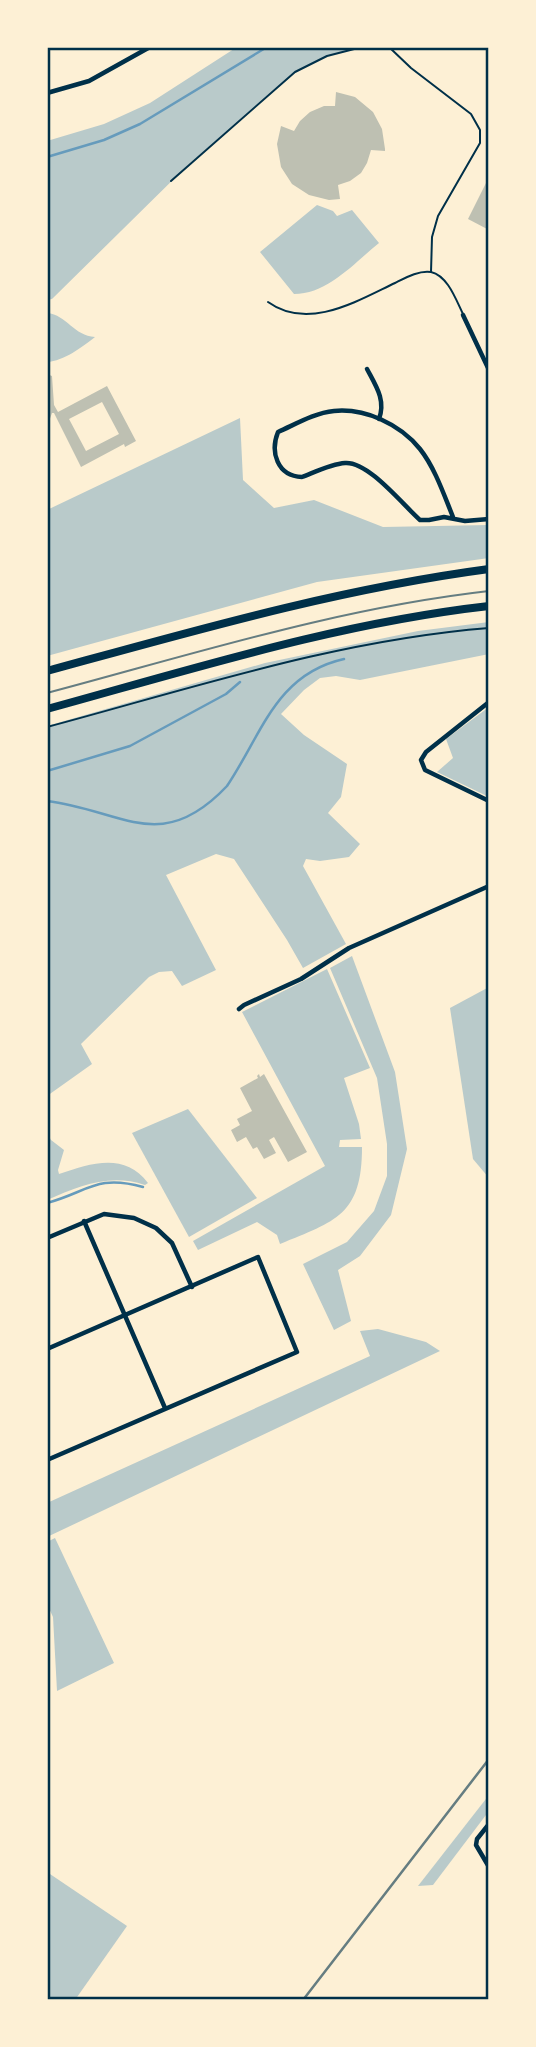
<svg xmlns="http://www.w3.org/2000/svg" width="536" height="2047" font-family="Poppins,sans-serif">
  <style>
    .green { fill: #b9caca }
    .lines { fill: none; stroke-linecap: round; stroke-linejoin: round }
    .stream { stroke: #669bbc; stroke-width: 2.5 }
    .building { fill: #bec0b2; fill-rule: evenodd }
    .path { stroke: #003049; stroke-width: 2 }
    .service { stroke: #003049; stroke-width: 2 }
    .minor { stroke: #003049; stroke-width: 4.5 }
    .motorway { stroke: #003049; stroke-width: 8 }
    .tram { stroke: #657d81; stroke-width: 2 }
    .rail { stroke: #657d81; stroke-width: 2.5 }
    .neatline { fill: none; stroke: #003049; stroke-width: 2.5 }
  </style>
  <rect width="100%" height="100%" fill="#fdf0d5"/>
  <g class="green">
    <polygon points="237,47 362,47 327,56 295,73 189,164 52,299 47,300 47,141 104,124 150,103"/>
    <path d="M 317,205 L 333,211 L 337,216 L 352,210 L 379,243 C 354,263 328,294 294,294 L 260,252 Z"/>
    <path d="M 47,313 C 67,315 74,336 95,337 C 82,347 64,361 47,362 Z"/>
    <polygon points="240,418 243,480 274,508 314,500 383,527 489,525 489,558 317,582 47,656 47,510"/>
    <polygon points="489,622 489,654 360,680 336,676 320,678 304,690 281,714 304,735 347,764 341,797 328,813 360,844 349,857 320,861 306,859 303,866 346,944 303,968 287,940 234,859 216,854 166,875 216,970 182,986 172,971 159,972 149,977 81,1044 92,1064 47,1096 47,726 265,663 418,631"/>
    <polygon points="489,707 489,797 437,772 453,758 446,739"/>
    <polygon points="352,956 395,1072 407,1149 391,1215 360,1256 338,1270 351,1321 334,1330 303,1264 347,1242 374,1211 387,1176 387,1144 377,1078 330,968"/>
    <path d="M 327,969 L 370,1068 L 344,1078 L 359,1124 L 361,1139 L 340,1140 L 339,1147 L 362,1147 C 362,1215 336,1221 280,1244 L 277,1235 L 257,1222 L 198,1250 L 193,1241 L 325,1166 L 242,1012 Z"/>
    <polygon points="489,987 489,1178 473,1159 450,1008"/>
    <polygon points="188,1109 257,1198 189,1237 132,1133"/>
    <path d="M 47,1133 L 51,1140 L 64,1150 L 58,1170 L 59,1174 C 91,1163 125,1152 148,1183 L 145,1185 C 109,1173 80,1186 47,1200 Z"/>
    <polygon points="378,1329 426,1342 440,1351 47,1537 47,1503 370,1356 360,1331"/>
    <polygon points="55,1538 114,1663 57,1691 53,1617 47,1604 47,1542"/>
    <polygon points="489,1795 489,1811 433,1885 418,1886"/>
    <polygon points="47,1872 127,1926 75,2000 47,2000"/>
  </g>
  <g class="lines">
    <g class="stream">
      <polyline points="47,157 104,140 140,124 267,47"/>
      <polyline points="47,771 130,746 226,694 240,682"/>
      <path d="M 47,801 C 122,810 161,856 227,786 C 262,734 276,674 344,659"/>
      <path d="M 47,1203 C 88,1192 96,1174 143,1187"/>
    </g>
  </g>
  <g class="building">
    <polygon points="336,92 355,97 373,112 382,129 385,149 385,151 371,150 367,163 361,173 350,181 338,185 340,199 329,200 309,195 292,184 281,167 277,144 281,126 294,131 300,121 310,112 324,106 335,106"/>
    <polygon points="489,177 489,230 468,219"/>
    <path d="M 47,374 L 52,376 L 54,405 L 58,412 L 107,386 L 136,441 L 125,447 L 124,444 L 81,467 L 54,413 L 52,413 L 47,427 L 50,399 L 47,399 ZM 102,402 L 119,434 L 86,451 L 69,419 Z"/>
    <polygon points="259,1074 260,1077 264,1074 307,1152 288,1162 274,1137 269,1140 276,1153 264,1159 257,1147 253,1149 246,1137 237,1142 231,1130 240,1125 237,1119 252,1111 240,1088 258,1078 257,1076"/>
  </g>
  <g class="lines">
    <path class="path" d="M 47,727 C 193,688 337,640 489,628"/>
    <g class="service">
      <polyline points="389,47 411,68 471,114 480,130 480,143 438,216 432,237 431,272"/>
      <polyline points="171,181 295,72 327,56 362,47"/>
      <path d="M 268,302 C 308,331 357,301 395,283 C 405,278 419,270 431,272 C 448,276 456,300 463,314"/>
    </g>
    <g class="minor">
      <polyline points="47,93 89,81 150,47"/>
      <polyline points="463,315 489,370"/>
      <path d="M 367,369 C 376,386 386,400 379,419"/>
      <path d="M 453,517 C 444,495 435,468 420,449 C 400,424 365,408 334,411 C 314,413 296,424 278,432 C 270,452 277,476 302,477 C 315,472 331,464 345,463 C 368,461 402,504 420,520 L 429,520 L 444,517 L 465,521 L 489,519"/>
      <polyline points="489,702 426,752 421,760 425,770 489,801"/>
      <polyline points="239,1009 244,1005 301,979 349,948 489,886"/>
      <polyline points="84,1221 165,1408"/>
      <polyline points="47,1238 104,1214 134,1218 156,1228 172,1243 192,1287"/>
      <polyline points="47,1349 258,1257 297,1352 47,1460"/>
      <polyline points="489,1824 477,1839 476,1845 489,1867"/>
    </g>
    <g class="motorway">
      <path d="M 47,671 C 193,631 338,589 489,569"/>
      <path d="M 47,709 C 193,669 338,623 489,606"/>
    </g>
    <path class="tram" d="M 47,693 C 194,654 338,608 489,591"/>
    <polyline class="rail" points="303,2000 489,1759"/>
  </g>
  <rect width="536" height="2047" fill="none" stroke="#fdf0d5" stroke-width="98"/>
  <rect x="49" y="49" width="438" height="1949" class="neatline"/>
</svg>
